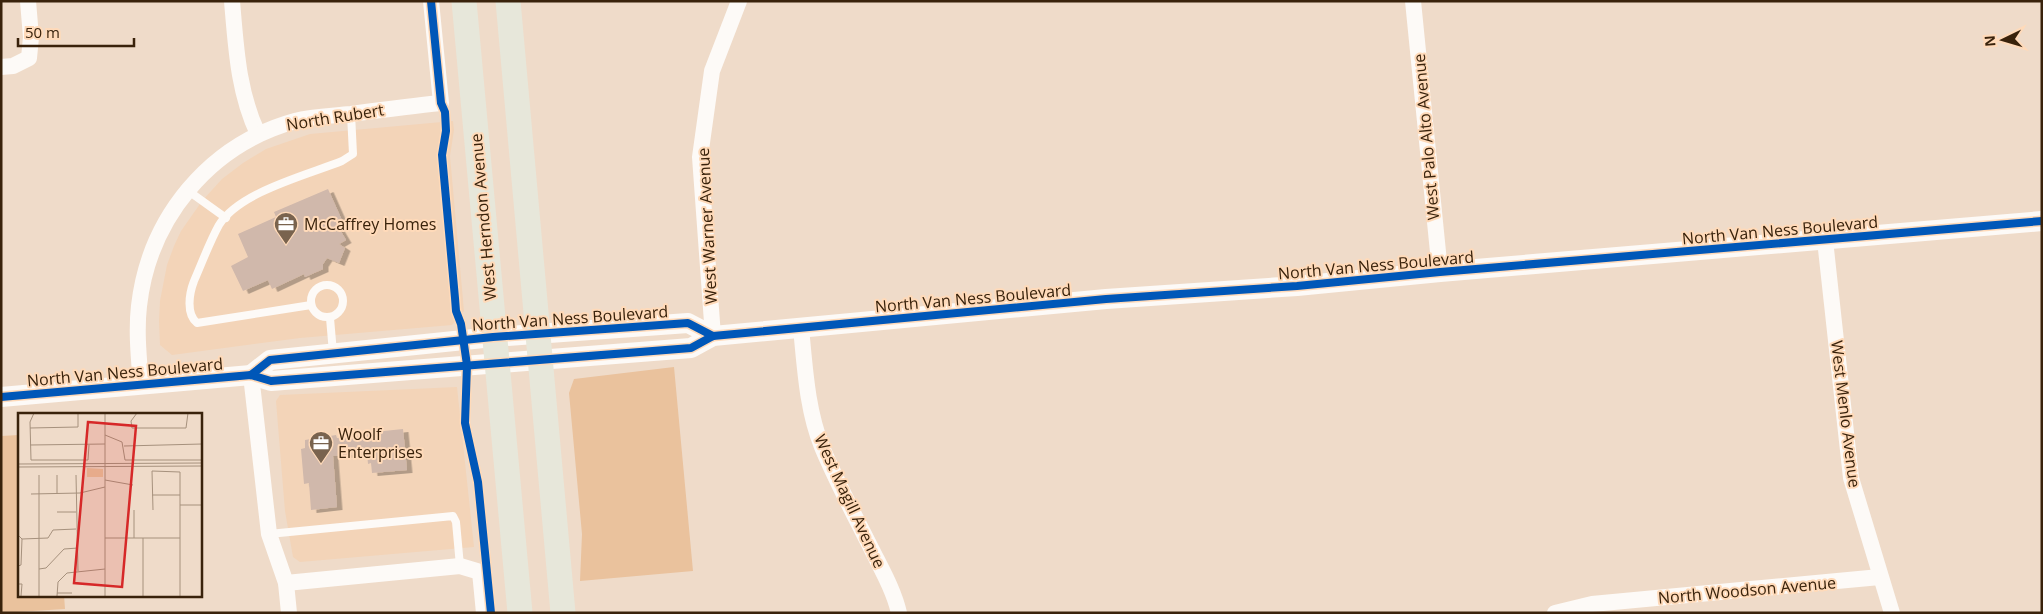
<svg xmlns="http://www.w3.org/2000/svg" width="2043" height="614" font-family="'Open Sans',sans-serif">
  <style>
    .built { fill: #f3d4b8 }
    .green { fill: #eac29d }
    .building { fill: #d0b8ab; filter: url(#shadow) }
    .lines { fill: none; stroke-linecap: round; stroke-linejoin: round }
    .service { stroke: #fdfaf7; stroke-width: 8 }
    .minor { stroke: #fdfaf7; stroke-width: 16 }
    .tertiary { stroke: #fdfaf7; stroke-width: 20 }
    .primary { stroke: #e7e7da; stroke-width: 25 }
    .cycleway-casing { stroke: #ffdab9; stroke-width: 11 }
    .cycleway { stroke: #0057b8; stroke-width: 8 }
    .labels { text-anchor: middle; dominant-baseline: central; stroke-width: 4; stroke-linejoin: round; paint-order: stroke }
    .street-label { font-size: 16px; fill: #39220b; stroke: #ffdab9 }
    .poi-label { font-size: 16px; fill: #39220b; stroke: #ffdab9; text-anchor: start }
    .inset-road { fill: none; stroke: #a6917d; stroke-width: 1 }
    .view { fill: #d62828; fill-opacity: 0.15; stroke: #d62828; stroke-width: 2.5 }
    .inset-edge { fill: none; stroke: #39220b; stroke-width: 2.5 }
  </style>
  <defs>
    <filter id="shadow"><feDropShadow dx="5.5" dy="3" stdDeviation="0" flood-color="#0004"/></filter>
  </defs>
  <rect width="100%" height="100%" fill="#efdbc9"/>
  <g class="built">
    <polygon points="453,121 454,130 450,156 464,311 452,325 300,338 172,355 160,345 159,321 160,301 167,265 174,246 181,231 202,201 222,179 243,163 266,149 310,134"/>
    <polygon points="457,387 474,547 300,562 293,557 285,511 276,401 280,395"/>
  </g>
  <g class="green">
    <polygon points="674,367 693,571 580,581 582,534 569,393 574,379"/>
    <polygon points="19,435 19,595 64,595 65,609 1,613 1,436"/>
  </g>
  <g class="building">
    <polygon points="328,189 344,225 339,228 346,240 339,244 345,248 339,263 327,258 323,264 323,269 305,277 304,274 272,289 268,280 243,291 231,266 248,257 238,234 276,217 274,212"/>
    <polygon points="403,429 407,470 372,473 371,463 368,464 367,453 333,456 337,507 311,510 309,483 304,484 301,449 305,448 305,440 336,435 337,438 365,436 365,433"/>
  </g>
  <g class="lines">
    <g class="service">
      <polyline points="187,190 226,218"/>
      <circle cx="327" cy="301" r="16"/>
      <path d="M 311,305 L 197,323 C 186,314 189,294 194,281 C 202,263 209,243 219,225 C 239,192 307,175 342,161 L 353,154 L 351,114"/>
      <polyline points="330,318 333,353"/>
      <polyline points="269,534 453,516 456,522 460,566"/>
    </g>
    <g class="minor">
      <path d="M 232,1 C 236,47 238,92 258,134"/>
      <polyline points="1413,1 1440,272"/>
      <polyline points="1,67 13,66 29,58 31,37 28,1"/>
      <polyline points="1825,240 1851,478 1892,613"/>
      <path d="M 801,328 C 805,368 807,410 822,447 C 837,483 855,516 872,550 C 882,570 894,591 899,613"/>
      <polyline points="713,336 700,157 712,71 739,1"/>
      <polyline points="251,375 269,534 286,583 289,613"/>
      <path d="M 141,385 C 139,359 136,332 139,306 C 149,218 209,145 295,121 C 313,116 332,116 351,114 C 381,110 411,106 441,103 L 431,1"/>
      <polyline points="286,583 460,566 480,572 484,613"/>
      <polyline points="1555,613 1592,604 1880,577"/>
    </g>
    <g class="tertiary">
      <polyline points="251,375 270,360 493,337 688,323 713,336"/>
      <polyline points="1,397 251,375 271,381 691,348 713,336 1106,299 1297,286 1440,272 2042,221"/>
    </g>
    <g class="primary">
      <polyline points="464,1 520,613"/>
      <polyline points="508,1 563,613"/>
    </g>
    <g class="cycleway-casing">
      <g id="cycleway">
        <polyline points="431,1 441,103 445,112 446,131 442,155 455,298 456,311 461,324 467,365 465,423 478,482 491,613"/>
        <polyline points="251,375 270,360 493,337 688,323 713,336"/>
        <polyline points="1,397 251,375 271,381 691,348 713,336 1106,299 1297,286 1440,272 2042,221"/>
      </g>
    </g>
    <use href="#cycleway" class="cycleway"/>
  </g>
  <defs>
    <g id="office-pin" transform="scale(1.25)"><path d="M0 17L-7.5 6A9.5 9.5 0 1 1 7.5 6Z" fill="#79634e" stroke="#ffdab9"/><path d="M-6-3h4V-5.5h4V-3h4V5H-6ZM-1-4.5V-3h2v-1.5ZM-6 0V1H6V0Z" fill="#fff"/></g>
  </defs>
  <g fill-rule="evenodd">
    <use href="#office-pin" x="286" y="224"/>
    <use href="#office-pin" x="321" y="443"/>
  </g>
  <g class="labels">
    <g class="street-label">
      <text transform="translate(335 117) rotate(-9)">North Rubert</text>
      <text transform="translate(1426 137) rotate(-95)">West Palo Alto Avenue</text>
      <text transform="translate(483 217) rotate(-95)">West Herndon Avenue</text>
      <text transform="translate(707 226) rotate(-93)">West Warner Avenue</text>
      <text transform="translate(1780 230) rotate(-5)">North Van Ness Boulevard</text>
      <text transform="translate(1376 265) rotate(-5)">North Van Ness Boulevard</text>
      <text transform="translate(973 298) rotate(-5)">North Van Ness Boulevard</text>
      <text transform="translate(570 318) rotate(-4)">North Van Ness Boulevard</text>
      <text transform="translate(125 372) rotate(-5)">North Van Ness Boulevard</text>
      <text transform="translate(1846 414) rotate(83)">West Menlo Avenue</text>
      <text transform="translate(850 501) rotate(65)">West Magill Avenue</text>
      <text transform="translate(1747 590) rotate(-5)">North Woodson Avenue</text>
    </g>
    <g class="poi-label">
      <text x="304" y="224">McCaffrey Homes</text>
      <text x="338" y="434">Woolf<tspan x="338" dy="18">Enterprises</tspan></text>
    </g>
  </g>
  <g transform="translate(18 413)">
    <rect width="184" height="184" fill="#efdbc9"/>
    <path d="M 69,55 L 85,56 L 85,64 L 69,64 Z" fill="#eac29d"/>
    <path class="inset-road" d="M 16,0 L 12,9 L 13,47 L 70,47 L 71,32M 119,0 L 113,8 L 114,15 L 168,15 L 170,0M 12,15 L 60,14 L 60,0M 87,22 L 104,29 L 107,47 L 184,47M 12,32 L 87,31M 106,33 L 184,31M 0,51 L 184,50M 0,54 L 184,53M 21,62 L 21,183M 58,62 L 60,158M 87,67 L 115,72M 13,81 L 62,80 L 87,74M 39,81 L 39,62M 134,82 L 162,82M 162,92 L 184,92M 135,97 L 134,58 L 162,59 L 162,183M 39,99 L 58,99M 0,122 L 4,126 L 3,152 L 0,153M 87,125 L 162,125M 116,125 L 116,97M 4,126 L 30,125 L 35,117 L 58,116M 21,156 L 28,155 L 46,136 L 60,135M 0,171 L 4,171 L 3,183M 39,180 L 54,180M 39,183 L 40,169 L 49,160 L 87,156M 87,183 L 87,0M 125,183 L 125,125"/>
    <path class="view" d="M 70,9 L 118,13 L 104,174 L 56,170 Z"/>
    <rect width="184" height="184" class="inset-edge"/>
  </g>
  <rect width="2043" height="614" fill="none" stroke="#39220b" stroke-width="5"/>
  <g transform="translate(2003 40) rotate(265)" stroke="#ffdab9" stroke-width="4" paint-order="stroke">
  <path d="M0-4L9 19L0 12L-9 19Z" fill="#39220b"/>
  <text y="-8" font-size="14" font-weight="bold" text-anchor="middle" fill="#39220b">N</text>
  </g>
  <path d="M18 38v8h116v-8" fill="none" stroke="#39220b" stroke-width="2.5"/>
  <text x="25" y="38" font-size="15" fill="#39220b" stroke="#ffdab9" stroke-width="4" paint-order="stroke">50 m</text>
</svg>
